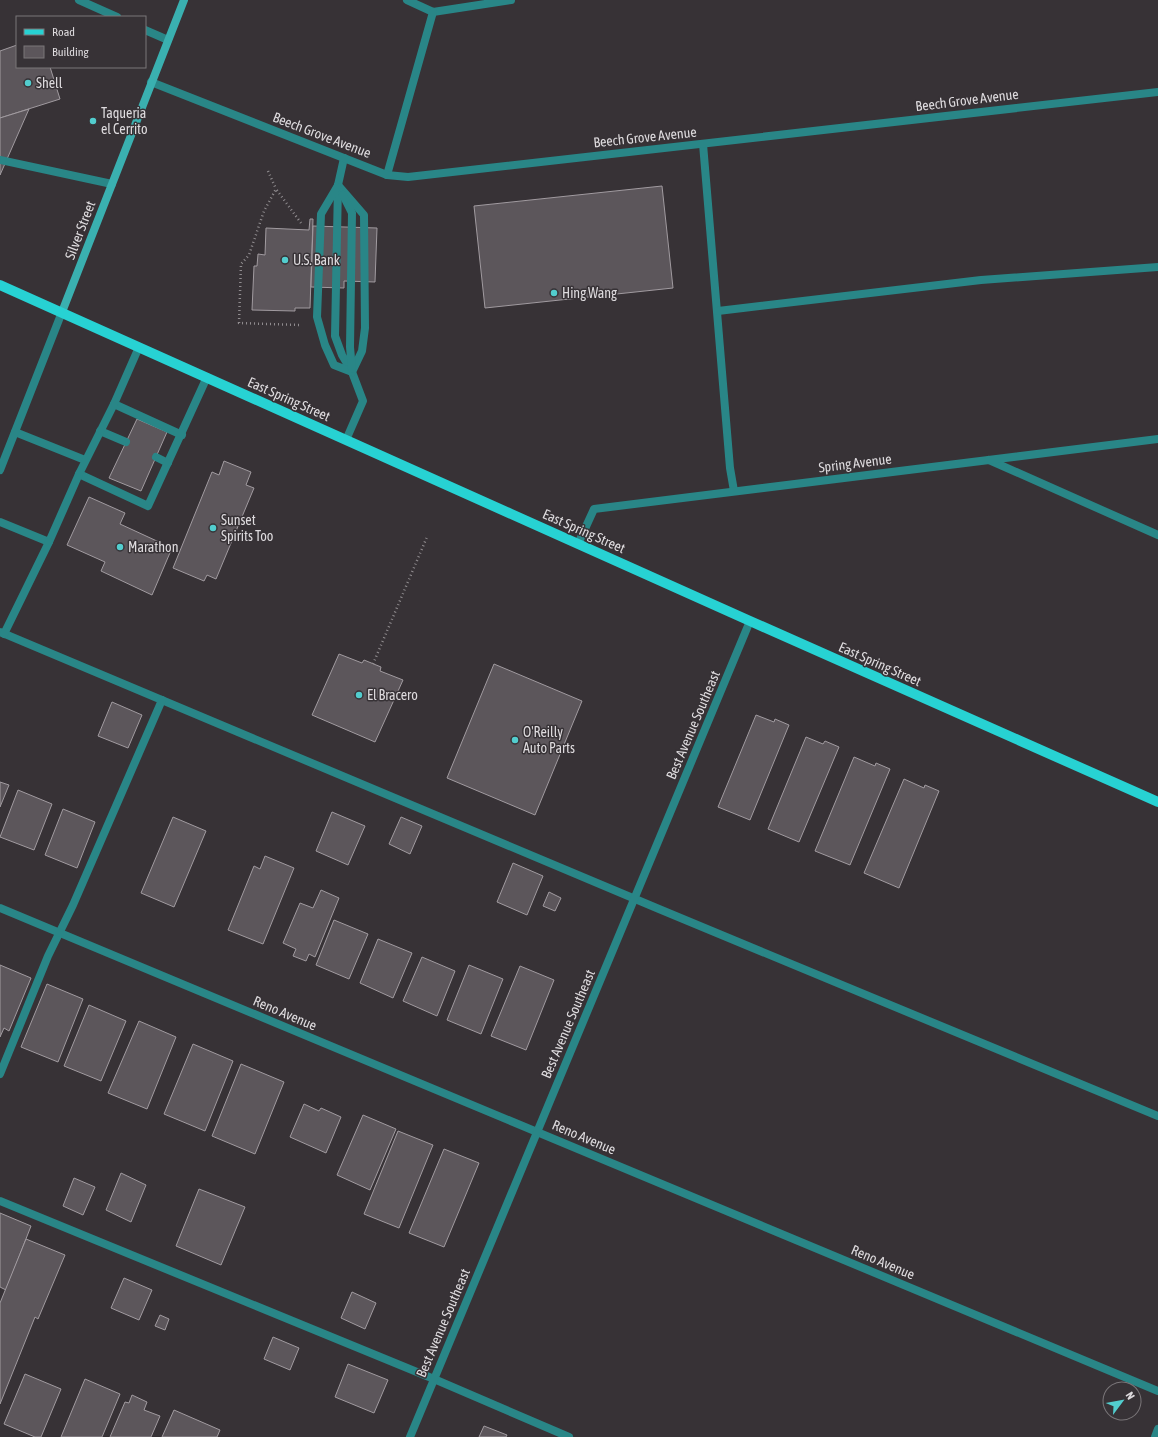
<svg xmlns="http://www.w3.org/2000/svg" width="1158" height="1437" font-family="'Asap Condensed',sans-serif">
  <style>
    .building { fill: #5c565b; stroke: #a19ba0 }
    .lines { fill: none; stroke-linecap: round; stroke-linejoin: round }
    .path { stroke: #908c8f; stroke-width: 2.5; stroke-dasharray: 1 3; stroke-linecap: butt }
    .lane { stroke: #298687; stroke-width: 8 }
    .street { stroke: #298687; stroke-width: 8 }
    .secondary { stroke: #3ab0b0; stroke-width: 8 }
    .primary { stroke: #27d2d3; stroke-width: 10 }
    .poi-dot { fill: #52cdce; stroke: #373236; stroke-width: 1.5 }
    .labels { text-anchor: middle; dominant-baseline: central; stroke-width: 3; stroke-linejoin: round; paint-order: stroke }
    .poi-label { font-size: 14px; fill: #dedbde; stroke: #373236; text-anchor: start }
    .street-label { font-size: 14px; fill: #dedbde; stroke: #373236 }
  </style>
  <rect width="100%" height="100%" fill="#373236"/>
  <g class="building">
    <polygon points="17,45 17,67 50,67 60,99 0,118 0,51"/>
    <polygon points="29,109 0,175 0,118"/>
    <polygon points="662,186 673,288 485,308 474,206"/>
    <polygon points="310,219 313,219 310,308 295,308 295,311 252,310 254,266 257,266 258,254 265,255 266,228 309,230"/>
    <polygon points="313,226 377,228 375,282 344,281 344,288 311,287"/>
    <polygon points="137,419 167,432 141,491 109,478"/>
    <polygon points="224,461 251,472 246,485 254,488 216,579 207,575 204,581 173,568 212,472 219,475"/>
    <polygon points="89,497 125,513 120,524 172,548 152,595 101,571 105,562 67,545"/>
    <polygon points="339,654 362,663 364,660 381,667 380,671 403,680 375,742 312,715"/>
    <polygon points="494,664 582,701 535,815 447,778"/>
    <polygon points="112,702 142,715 128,748 98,736"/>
    <polygon points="756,715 774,722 775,719 789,725 750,820 718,807"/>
    <polygon points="806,737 823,744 825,741 839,747 799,842 768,829"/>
    <polygon points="854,757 875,766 876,763 890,769 850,865 815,851"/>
    <polygon points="904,779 924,788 925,785 939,791 899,888 864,873"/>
    <polygon points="0,782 9,785 0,807"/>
    <polygon points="18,790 52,804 34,850 0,837"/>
    <polygon points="63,809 95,822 77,868 45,855"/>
    <polygon points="332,812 365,826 348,865 316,851"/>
    <polygon points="173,817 206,831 174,907 141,893"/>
    <polygon points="401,817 422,826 410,854 389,844"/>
    <polygon points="265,856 294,868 263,944 228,930 254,866 260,869"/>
    <polygon points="513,863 543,876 527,915 497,902"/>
    <polygon points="321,890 339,898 315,957 309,954 306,961 293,956 296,949 283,943 300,903 313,908"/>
    <polygon points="549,892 561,898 555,911 543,906"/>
    <polygon points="334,920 368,934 349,979 316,965"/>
    <polygon points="378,939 412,953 393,998 360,983"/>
    <polygon points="422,957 455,971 437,1016 403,1001"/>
    <polygon points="0,965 31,978 9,1031 4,1028 0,1037"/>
    <polygon points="469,965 503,979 481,1034 447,1020"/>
    <polygon points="520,966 554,980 526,1050 491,1036"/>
    <polygon points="47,984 83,999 58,1062 21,1047"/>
    <polygon points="89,1005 126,1021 101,1081 64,1066"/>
    <polygon points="139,1021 176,1037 147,1109 108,1093"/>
    <polygon points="193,1044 233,1061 205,1131 164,1114"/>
    <polygon points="241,1064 284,1082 255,1154 212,1136"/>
    <polygon points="304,1104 319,1111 321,1108 341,1117 326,1153 290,1137"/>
    <polygon points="363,1115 396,1129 370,1190 337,1175"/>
    <polygon points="398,1131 433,1145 399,1228 364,1214"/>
    <polygon points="444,1149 479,1163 444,1247 409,1233"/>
    <polygon points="121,1173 146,1185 131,1222 106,1210"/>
    <polygon points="74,1178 95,1187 83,1215 63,1206"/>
    <polygon points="199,1189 245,1207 221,1265 176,1246"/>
    <polygon points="0,1213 31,1226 6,1290 0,1287"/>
    <polygon points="26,1239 65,1255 38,1319 35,1317 0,1404 0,1303"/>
    <polygon points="124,1278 152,1290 139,1320 111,1308"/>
    <polygon points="352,1292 376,1303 365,1329 341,1318"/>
    <polygon points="160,1315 169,1319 165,1330 155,1326"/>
    <polygon points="273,1337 299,1348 290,1370 264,1359"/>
    <polygon points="348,1364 388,1380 374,1413 335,1397"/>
    <polygon points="25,1374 61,1389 41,1437 35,1437 4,1424"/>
    <polygon points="85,1379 120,1394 102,1437 61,1437"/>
    <polygon points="132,1395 147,1402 144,1410 160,1416 151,1437 110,1437 125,1402 129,1403"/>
    <polygon points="174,1410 220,1430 217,1437 162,1437"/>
    <polygon points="484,1426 507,1435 506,1437 479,1437"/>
  </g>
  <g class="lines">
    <g class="path">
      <polyline points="268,171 276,189"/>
      <polyline points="299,325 239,323 241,264 249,255 264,211 276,189 301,223"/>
      <polyline points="373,664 427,537"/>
    </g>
    <g class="lane">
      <polyline points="79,0 117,17"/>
      <polyline points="407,0 433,12 511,0"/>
      <polyline points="145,30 168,40"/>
      <polyline points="703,144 730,468 734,491"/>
      <polyline points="344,158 338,185 335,336 342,355 352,372 363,401 346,440"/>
      <polyline points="0,160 112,184"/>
      <polyline points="387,175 433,12"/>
      <polyline points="338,185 364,215 365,328 362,351 352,372"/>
      <polyline points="337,187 321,214 317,317 325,345 334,365 352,372"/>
      <polyline points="343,195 352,213 350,347 352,369"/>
      <polyline points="718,311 981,280 1158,267"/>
      <polyline points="114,404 182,435"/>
      <polyline points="100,431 126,442"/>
      <polyline points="15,432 85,460"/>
      <polyline points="156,457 168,463"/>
      <polyline points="989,460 1158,535"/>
      <polyline points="79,474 148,506 207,377"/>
      <polyline points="0,522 49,542 79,474 114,404 139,347"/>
      <polyline points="0,632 659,909 1158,1116"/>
      <polyline points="4,634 49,542"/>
      <polyline points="0,1074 48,956 73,905 162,700"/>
      <polyline points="0,1201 434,1379 569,1437"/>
    </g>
    <g class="street">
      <polyline points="151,82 387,175 408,177 1158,92"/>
      <polyline points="0,470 62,312"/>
      <polyline points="578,544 594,509 1158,439"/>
      <polyline points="0,908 1158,1391"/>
      <polyline points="410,1437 750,621"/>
      <polyline points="1155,1437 1158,1429"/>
    </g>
    <polyline class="secondary" points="62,312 184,0"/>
    <polyline class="primary" points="0,285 750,621 1158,802"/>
  </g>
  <g class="poi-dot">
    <circle cx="28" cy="83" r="4"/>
    <circle cx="93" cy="121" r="4"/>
    <circle cx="285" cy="260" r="4"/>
    <circle cx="554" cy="293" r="4"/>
    <circle cx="213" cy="528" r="4"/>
    <circle cx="120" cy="547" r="4"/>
    <circle cx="359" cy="695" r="4"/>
    <circle cx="515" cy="740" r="4"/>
  </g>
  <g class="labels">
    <g class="poi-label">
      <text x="36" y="83">Shell</text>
      <text x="101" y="113">Taqueria<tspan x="101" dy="16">el Cerrito</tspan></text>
      <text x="293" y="260">U.S. Bank</text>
      <text x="562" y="293">Hing Wang</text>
      <text x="221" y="520">Sunset<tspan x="221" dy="16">Spirits Too</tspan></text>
      <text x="128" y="547">Marathon</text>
      <text x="367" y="695">El Bracero</text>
      <text x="523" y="732">O'Reilly<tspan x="523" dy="16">Auto Parts</tspan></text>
    </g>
    <g class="street-label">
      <text transform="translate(967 100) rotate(-7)">Beech Grove Avenue</text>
      <text transform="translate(322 135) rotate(21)">Beech Grove Avenue</text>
      <text transform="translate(645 137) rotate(-6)">Beech Grove Avenue</text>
      <text transform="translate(80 230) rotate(-69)">Silver Street</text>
      <text transform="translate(289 399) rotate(24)">East Spring Street</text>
      <text transform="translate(855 463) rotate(-7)">Spring Avenue</text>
      <text transform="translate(584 531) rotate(24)">East Spring Street</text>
      <text transform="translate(880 664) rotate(24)">East Spring Street</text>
      <text transform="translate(693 725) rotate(-67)">Best Avenue Southeast</text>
      <text transform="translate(285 1013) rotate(23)">Reno Avenue</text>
      <text transform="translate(568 1024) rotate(-67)">Best Avenue Southeast</text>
      <text transform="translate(584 1137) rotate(23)">Reno Avenue</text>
      <text transform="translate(883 1262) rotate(23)">Reno Avenue</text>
      <text transform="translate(443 1323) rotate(-67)">Best Avenue Southeast</text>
    </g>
  </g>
  <rect x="16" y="16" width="130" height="52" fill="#373236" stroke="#7a7679"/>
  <rect x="24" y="29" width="20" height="6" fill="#27d2d3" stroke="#7a7679"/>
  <text x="52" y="36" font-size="12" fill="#dedbde">Road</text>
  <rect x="24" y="46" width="20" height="12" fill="#5c565b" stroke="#7a7679"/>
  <text x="52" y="56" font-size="12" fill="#dedbde">Building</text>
  <g transform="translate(1122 1401) rotate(58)"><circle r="19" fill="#373236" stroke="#7a7679"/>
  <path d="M0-3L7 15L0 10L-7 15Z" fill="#52cdce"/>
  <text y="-6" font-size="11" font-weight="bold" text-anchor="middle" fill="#dedbde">N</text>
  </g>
</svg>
